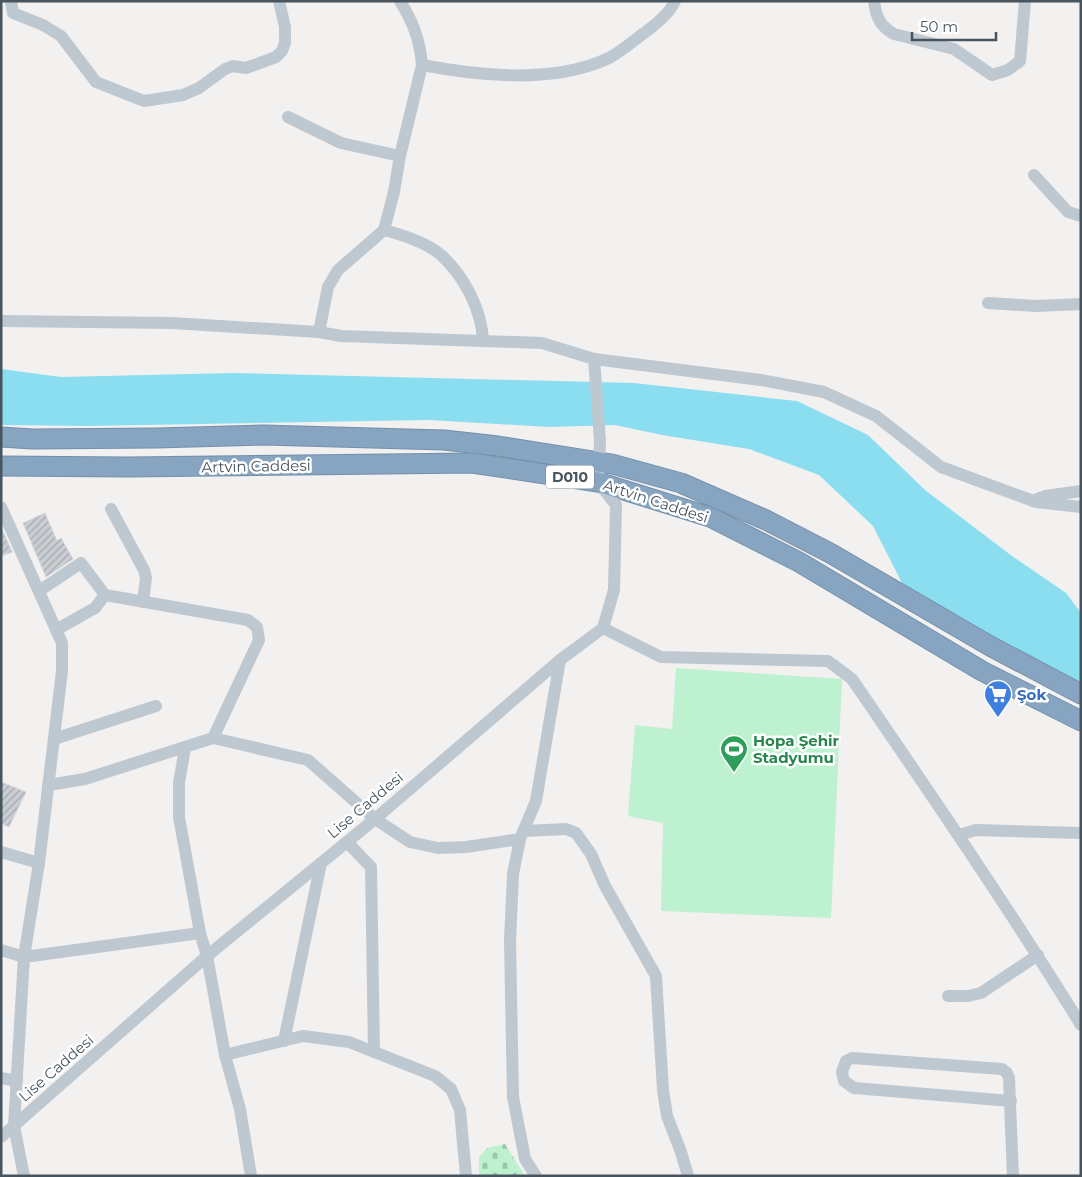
<svg xmlns="http://www.w3.org/2000/svg" width="1082" height="1177" font-family="Montserrat,sans-serif">
  <style>
    .cemetery { fill: url(#cemetery-stones) }
    .pitch { fill: #bef1d0 }
    .water { fill: #8adeef }
    .building { fill: url(#building-hatch); stroke: #d4d7dc }
    .lines { fill: none; stroke-linecap: round; stroke-linejoin: round }
    .highway-casing { stroke: #7290ac; stroke-width: 21 }
    .minor { stroke: #bec8d0; stroke-width: 12 }
    .highway { stroke: #87a5c0; stroke-width: 19 }
    .labels { text-anchor: middle; dominant-baseline: central; stroke-width: 5; stroke-linejoin: round; paint-order: stroke }
    .shield { fill: #fff; stroke: #7f888f; stroke-width: 1 }
    .shield-label { font-size: 14px; font-weight: bold; fill: #48555f }
    .street-label { font-size: 15px; fill: #48555f; stroke: #fff }
    .shop-label { font-size: 15px; font-weight: bold; fill: #366cbe; stroke: #fff; text-anchor: start }
    .leisure-label { font-size: 15px; font-weight: bold; fill: #27864d; stroke: #fff; text-anchor: start }
  </style>
  <defs>
    <pattern id="cemetery-stones" width="16" height="16" patternUnits="userSpaceOnUse" patternTransform="scale(1.25)"><rect width="16" height="16" fill="#bef1d0"/><path d="M2 7V4a2 2 0 0 1 4 0v3zM10 15v-3a2 2 0 0 1 4 0v3z" fill="#9cc6ac"/></pattern>
    <pattern id="building-hatch" width="6" height="6" patternUnits="userSpaceOnUse" patternTransform="scale(1.25)"><rect width="6" height="6" fill="#caced3"/><path d="M-1 1l2-2M0 6l6-6M5 7l2-2" fill="none" stroke="#a6aaae"/></pattern>
  </defs>
  <rect width="100%" height="100%" fill="#f3f0f0"/>
  <polygon class="cemetery" points="505,1144 525,1176 479,1176 479,1157 487,1148"/>
  <polygon class="pitch" points="676,668 842,679 831,918 661,911 663,823 628,816 635,725 672,729"/>
  <polygon class="water" points="1,369 61,377 233,373 634,383 797,401 868,435 925,490 1012,556 1066,593 1081,613 1081,688 1023,657 903,585 873,526 819,475 749,449 662,435 615,425 549,427 429,420 87,426 4,425 1,424"/>
  <g class="building">
    <polygon points="45,513 57,541 61,538 73,559 46,577 23,523"/>
    <polygon points="1,527 12,552 1,556"/>
    <polygon points="1,782 26,792 9,827 1,823"/>
  </g>
  <g class="lines">
    <g class="highway-casing">
      <g id="highway">
        <polyline points="1,437 32,439 156,438 264,435 444,440 498,446 612,464 681,483 766,520 830,553 990,646 1081,694"/>
        <polyline points="1,466 128,467 472,463 598,482 710,517 799,562 982,671 1081,721"/>
      </g>
    </g>
    <g class="minor">
      <polyline points="11,1 13,13 43,25 61,36 96,82 144,101 183,95 199,88 225,69 233,66 246,68 276,57 282,51 285,43 285,27 279,1"/>
      <path d="M 400,1 C 413,22 420,40 422,65"/>
      <path d="M 874,1 C 876,17 880,26 894,34 L 954,49 L 992,75 L 1008,70 L 1020,61 L 1025,1"/>
      <polyline points="288,117 341,143 400,156"/>
      <polyline points="1034,175 1068,212 1081,216"/>
      <path d="M 384,230 C 403,235 426,242 441,255 C 464,276 482,310 483,341"/>
      <polyline points="988,303 1036,306 1081,304"/>
      <polyline points="1,321 172,323 319,332 341,336 542,343 594,359 600,441 598,482 616,505 614,590 603,628 560,660 375,819 207,956 1,1137"/>
      <path d="M 319,332 L 328,287 L 338,270 L 384,230 L 394,192 L 400,156 L 422,65 C 480,76 554,84 609,58 C 620,52 631,43 640,36 C 653,27 669,15 675,1"/>
      <polyline points="594,359 761,380 824,392 876,416 941,467 1036,502 1081,507"/>
      <polyline points="1037,499 1045,496 1081,491"/>
      <polyline points="1,507 62,643 62,671 39,863"/>
      <polyline points="111,509 144,570 146,578 143,602"/>
      <polyline points="39,591 81,563 105,595 248,620 257,627 259,640 213,738"/>
      <path d="M 603,628 L 661,657 L 828,661 L 852,679 C 930,793 1008,907 1081,1025"/>
      <polyline points="56,630 95,608 105,595"/>
      <polyline points="54,739 156,706"/>
      <polyline points="185,748 179,783 179,817 200,933 207,956 225,1055 240,1109 251,1176"/>
      <polyline points="48,785 85,779 213,738 308,760 375,819 410,842 438,848 466,847 520,839"/>
      <polyline points="524,831 566,829 576,833 591,854 605,886 656,976 663,1090 667,1116 681,1152 688,1176"/>
      <polyline points="959,835 976,830 1081,833"/>
      <polyline points="347,842 371,867 374,1052"/>
      <polyline points="1,852 39,863 24,957 14,1126 24,1176"/>
      <polyline points="1,950 24,957 200,933"/>
      <polyline points="948,996 968,996 981,993 1038,955"/>
      <polyline points="284,1041 321,863"/>
      <polyline points="225,1055 303,1036 349,1042 435,1076 451,1089 460,1110 466,1176"/>
      <polyline points="1,1078 17,1081"/>
      <polyline points="1011,1101 854,1088 844,1081 842,1072 846,1061 852,1058 1002,1069 1007,1073 1009,1078 1013,1176"/>
      <polyline points="536,1176 525,1159 513,1097 510,941 513,874 520,839 536,801 560,660"/>
    </g>
    <use href="#highway" class="highway"/>
  </g>
  <defs>
    <g id="supermarket-pin" transform="scale(1.4375)"><path d="M0 17L-7.5 6A9.5 9.5 0 1 1 7.5 6Z" fill="#3f7fe0" stroke="#fff"/><path d="M-6-5.5h2.5l.6 2H6L4.5 2H-2.5L-4.4-4H-6ZM-1.5 3.2a1.3 1.3 0 1 0 .1 0ZM3 3.2a1.3 1.3 0 1 0 .1 0Z" fill="#fff"/></g>
    <g id="stadium-pin" transform="scale(1.4375)"><path d="M0 17L-7.5 6A9.5 9.5 0 1 1 7.5 6Z" fill="#2e9e5b" stroke="#fff"/><path d="M0-5a6.5 5 0 1 0 0 10a6.5 5 0 1 0 0-10ZM-3.5-1.8h7v3.6h-7Z" fill="#fff"/></g>
  </defs>
  <g fill-rule="evenodd">
    <use href="#supermarket-pin" x="998" y="694"/>
    <use href="#stadium-pin" x="734" y="749"/>
  </g>
  <g class="labels">
    <rect class="shield" x="546" y="465.5" width="48" height="23" rx="4"/>
    <g class="shield-label">
      <text x="570" y="477">D010</text>
    </g>
    <g class="street-label">
      <text transform="translate(256 466) rotate(-1)">Artvin Caddesi</text>
      <text transform="translate(656 501) rotate(18)">Artvin Caddesi</text>
      <text transform="translate(365 805) rotate(-40)">Lise Caddesi</text>
      <text transform="translate(56 1068) rotate(-41)">Lise Caddesi</text>
    </g>
    <g class="shop-label">
      <text x="1017" y="694">Şok</text>
    </g>
    <g class="leisure-label">
      <text x="753" y="740">Hopa Şehir<tspan x="753" dy="17">Stadyumu</tspan></text>
    </g>
  </g>
  <rect width="1082" height="1177" fill="none" stroke="#48555f" stroke-width="5"/>
  <path d="M912 32v8h84v-8" fill="none" stroke="#48555f" stroke-width="2.5"/>
  <text x="920" y="32" font-size="15" fill="#48555f" stroke="#ffffff" stroke-width="4" paint-order="stroke">50 m</text>
</svg>
